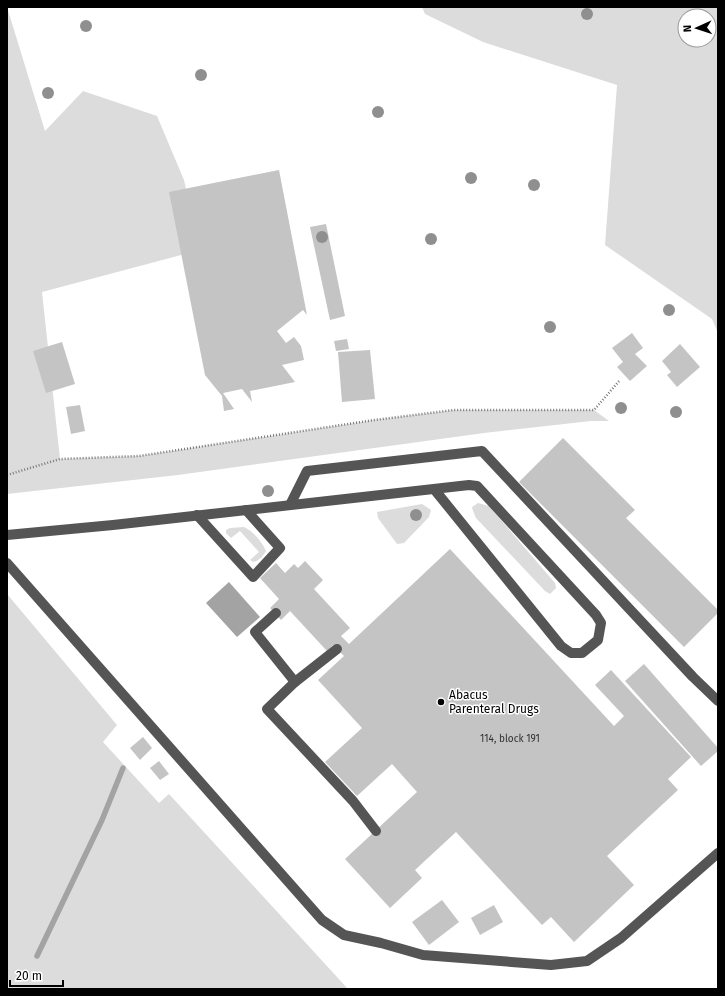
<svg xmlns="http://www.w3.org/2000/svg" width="725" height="996" font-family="'Fira Sans',sans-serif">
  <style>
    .green { fill: #dcdcdc; fill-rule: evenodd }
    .water { fill: #a3a3a3 }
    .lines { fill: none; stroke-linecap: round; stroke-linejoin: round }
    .stream { stroke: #a3a3a3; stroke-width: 5.5 }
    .building { fill: #c4c4c4 }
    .path { stroke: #777; stroke-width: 2.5; stroke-dasharray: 1 2; stroke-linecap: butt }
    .minor { stroke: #555; stroke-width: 10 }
    .tree { fill: #8f8f8f }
    .poi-dot { fill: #000; stroke: #fff; stroke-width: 1.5 }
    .labels { text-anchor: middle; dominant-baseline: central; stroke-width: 3; stroke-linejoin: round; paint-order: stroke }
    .number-label { font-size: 10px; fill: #313131 }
    .poi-label { font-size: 12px; fill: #000; stroke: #fff; text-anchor: start }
  </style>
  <rect width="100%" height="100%" fill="#fff"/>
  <g class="green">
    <polygon points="7,7 45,131 83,91 157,116 184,180 200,250 42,292 60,459 139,456 374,420 454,410 594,410 609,421 591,421 484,433 178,475 7,494"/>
    <path d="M 422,7 L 718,7 L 718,333 L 712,319 L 605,245 L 617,85 L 483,42 L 425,14 ZM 685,16 L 709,16 L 709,40 L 685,40 Z"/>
    <polygon points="478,503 489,506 555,583 556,588 550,594 545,591 476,518 473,511 472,507"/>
    <polygon points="422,504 431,510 429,517 404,543 397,544 378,518 377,512"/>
    <path d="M 244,527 C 253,531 262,542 266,551 C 263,556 259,561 253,562 L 250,560 L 259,552 L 240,531 L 231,538 L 226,533 L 226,530 L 230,528 Z"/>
    <polygon points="7,594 117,725 103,742 159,803 169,794 348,989 7,989"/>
  </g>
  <polygon class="water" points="229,582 260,617 237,637 206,603"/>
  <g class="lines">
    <polyline class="stream" points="37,956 102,820 123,768"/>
  </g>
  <g class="building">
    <polygon points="279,170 307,315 303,310 277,331 286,343 294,337 301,346 304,360 282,365 295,382 250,391 252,402 242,389 223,393 234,409 224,411 222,396 205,375 169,192"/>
    <polygon points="326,224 345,316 330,320 310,227"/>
    <polygon points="632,333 643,348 635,354 647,366 630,381 617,367 623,362 612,348"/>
    <polygon points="347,339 349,349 336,351 334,341"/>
    <polygon points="62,342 75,384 46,393 33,351"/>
    <polygon points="680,344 700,367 677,387 667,375 671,372 662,361"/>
    <polygon points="370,350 375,399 342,402 338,352"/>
    <polygon points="80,405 85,431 71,434 66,407"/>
    <polygon points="563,438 635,510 626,518 718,610 718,613 684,647 519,482"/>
    <polygon points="450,549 614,726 624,716 595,685 611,670 691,757 668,779 678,790 607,856 634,885 574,942 551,917 542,925 456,832 415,870 422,878 390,908 345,859 417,792 392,764 357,796 325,762 362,728 318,680 344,656 333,645 327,651 290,611 281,620 270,608 279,599 260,578 276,563 285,573 294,564 298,568 305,561 323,580 314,589 350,628 341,636 349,644"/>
    <polygon points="644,664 718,748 718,751 701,766 625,681"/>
    <polygon points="143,737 152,748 140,760 130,748"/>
    <polygon points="159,761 169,774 160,780 150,768"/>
    <polygon points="442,900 459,922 429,945 412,922"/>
    <polygon points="494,905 503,922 480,935 471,918"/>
  </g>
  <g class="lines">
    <polyline class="path" points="7,475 60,459 139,456 374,420 454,410 594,410 620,380"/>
    <g class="minor">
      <polyline points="290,505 307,471 482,451 693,677 718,701"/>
      <polyline points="197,515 253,577 280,548 246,510"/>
      <polyline points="7,535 113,525 469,485 477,486 596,615 601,623 598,640 582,653 571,653 561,646 434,489"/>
      <polyline points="7,563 322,920 344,935 381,943 423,955 551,965 587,961 621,938 718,853"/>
      <polyline points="276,613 255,632 295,682"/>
      <polyline points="337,649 295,682 267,709 353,801 376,831"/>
    </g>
  </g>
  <g class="tree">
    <circle cx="587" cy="14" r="6"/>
    <circle cx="86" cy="26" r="6"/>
    <circle cx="201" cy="75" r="6"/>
    <circle cx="48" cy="93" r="6"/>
    <circle cx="378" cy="112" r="6"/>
    <circle cx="471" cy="178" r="6"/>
    <circle cx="534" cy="185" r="6"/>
    <circle cx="322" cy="237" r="6"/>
    <circle cx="431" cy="239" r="6"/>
    <circle cx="669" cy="310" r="6"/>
    <circle cx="550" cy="327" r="6"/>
    <circle cx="621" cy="408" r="6"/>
    <circle cx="676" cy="412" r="6"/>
    <circle cx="268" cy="491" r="6"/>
    <circle cx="416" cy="515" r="6"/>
  </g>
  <circle class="poi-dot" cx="441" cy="702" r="4"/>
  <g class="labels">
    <g class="number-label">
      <text x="510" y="739">114, block 191</text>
    </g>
    <g class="poi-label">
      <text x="449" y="695">Abacus<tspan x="449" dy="14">Parenteral Drugs</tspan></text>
    </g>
  </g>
  <rect width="725" height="996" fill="none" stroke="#000000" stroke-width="16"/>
  <g transform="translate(697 28) rotate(267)"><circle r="19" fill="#ffffff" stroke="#999999"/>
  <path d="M0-3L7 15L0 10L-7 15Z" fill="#000000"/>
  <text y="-6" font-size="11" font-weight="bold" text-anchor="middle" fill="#000000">N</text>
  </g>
  <path d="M10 980v6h53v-6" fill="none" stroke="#000000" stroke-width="2"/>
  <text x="16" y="980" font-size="12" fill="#000000" stroke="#ffffff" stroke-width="3" paint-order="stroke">20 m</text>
</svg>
